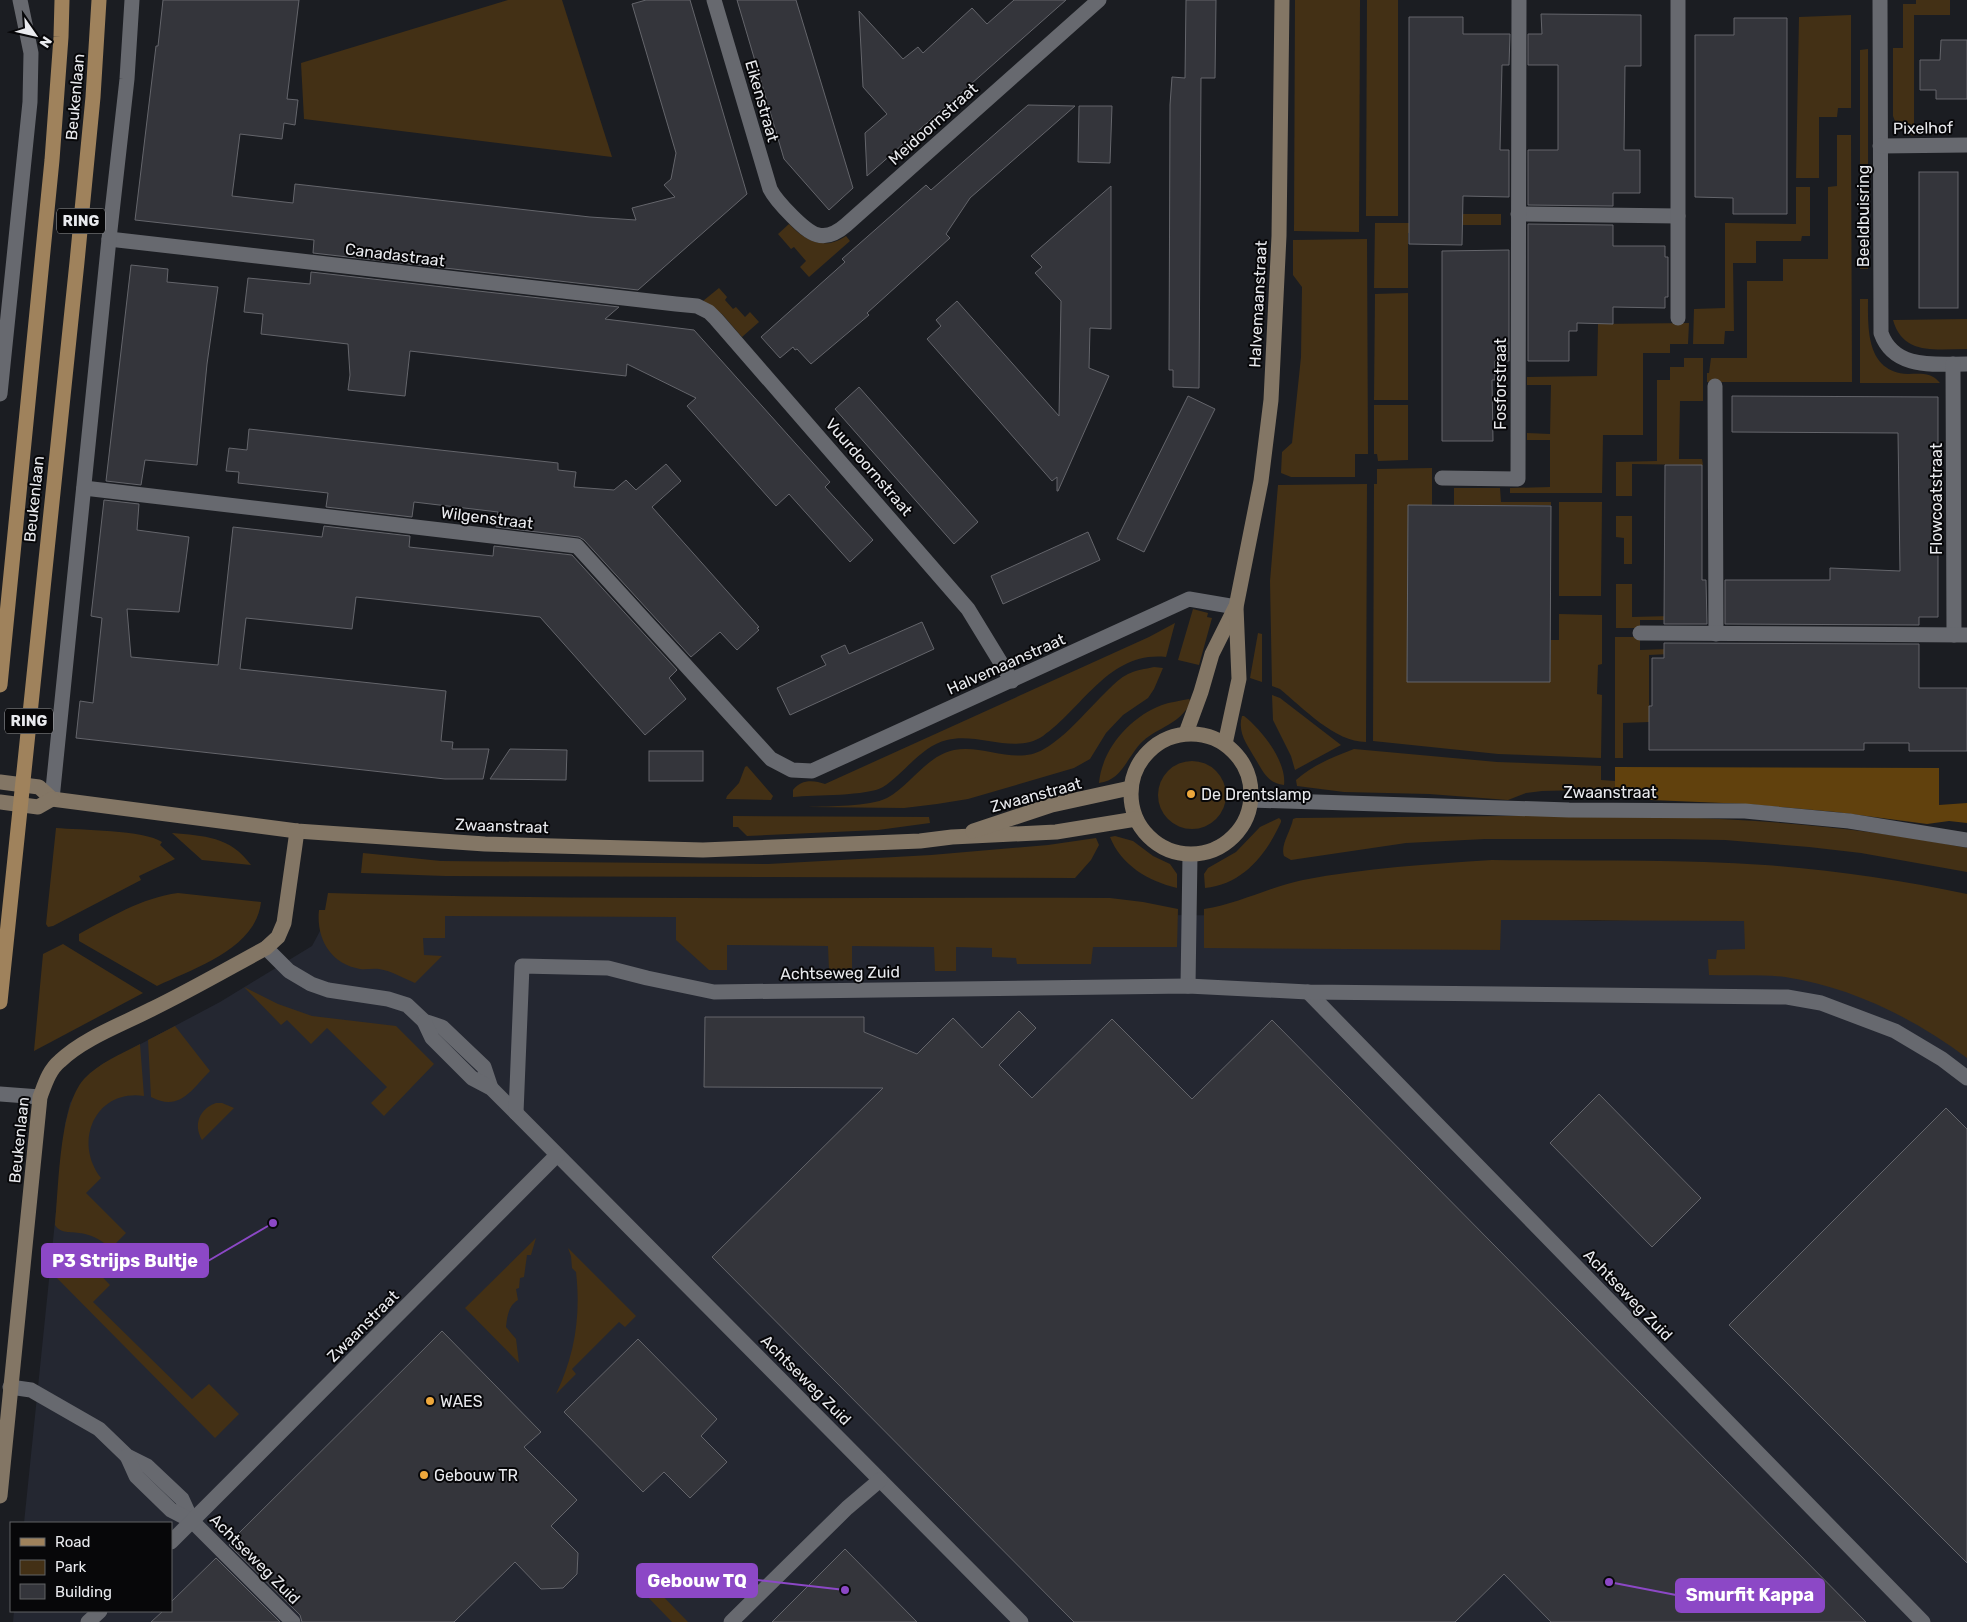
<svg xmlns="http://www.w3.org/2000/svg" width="1967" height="1622" font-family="Rubik,sans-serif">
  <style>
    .built { fill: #242731 }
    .green { fill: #433015 }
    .forest { fill: #61410d }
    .building { fill: #34353b; stroke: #64656b }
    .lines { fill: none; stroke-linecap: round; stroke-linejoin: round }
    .street { stroke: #67696f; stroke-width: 15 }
    .secondary { stroke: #837665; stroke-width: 15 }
    .primary { stroke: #9f825c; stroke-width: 15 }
    .poi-dot { fill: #eea83c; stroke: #070709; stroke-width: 2 }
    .labels { text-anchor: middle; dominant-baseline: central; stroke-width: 4; stroke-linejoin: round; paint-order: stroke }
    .shield { fill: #070709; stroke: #a5a6a9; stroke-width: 1 }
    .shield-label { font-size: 15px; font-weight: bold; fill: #e9eaee }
    .street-label { font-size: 16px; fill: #e9eaee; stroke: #070709 }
    .poi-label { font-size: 16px; fill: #e9eaee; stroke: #070709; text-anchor: start }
    .leader { fill: none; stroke: #8c48c6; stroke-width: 2 }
    .callout-dot { fill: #8c48c6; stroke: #070709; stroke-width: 2 }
    .callout { fill: #8c48c6; stroke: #8c48c6; stroke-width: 2 }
    .callout-label { font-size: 18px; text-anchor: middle; font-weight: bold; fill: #fff }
  </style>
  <rect width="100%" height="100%" fill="#1b1d22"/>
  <polygon class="built" points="335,903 414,910 1475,917 1596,921 1745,917 1967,927 1967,1622 13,1622 14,1611 171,1611 171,1523 24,1523 65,1124 70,1103 85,1078 101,1065 220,1002 312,946"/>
  <g class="green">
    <polygon points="508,0 562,0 612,157 304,119 301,63"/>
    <polygon points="1295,0 1360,0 1359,232 1294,231"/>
    <polygon points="1367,0 1398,0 1398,216 1366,216"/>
    <path d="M 1916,0 L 1950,0 L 1950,15 L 1914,15 L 1914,136 C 1903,133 1896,126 1893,116 L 1893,48 L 1903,48 L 1903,4 L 1916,4 Z"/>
    <polygon points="1851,15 1851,108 1838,108 1837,117 1819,117 1819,178 1796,178 1799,17"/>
    <polygon points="1868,49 1868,176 1860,176 1860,50"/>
    <polygon points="1837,135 1851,135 1852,382 1707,382 1707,373 1709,373 1711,358 1747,358 1747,281 1783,281 1783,259 1828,259 1828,187 1837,186"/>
    <rect x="1860" y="186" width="8" height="83"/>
    <polygon points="1796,187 1810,187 1810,236 1802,236 1801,241 1756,241 1756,263 1733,263 1734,331 1725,331 1724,344 1693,344 1694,309 1725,308 1725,223 1796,224"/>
    <rect x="1463" y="214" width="38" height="11"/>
    <polygon points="1375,223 1454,223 1454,233 1408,233 1408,288 1374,288"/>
    <path d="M 789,224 C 805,241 825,251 846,236 L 850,241 L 809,277 L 800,267 L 806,261 L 794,247 L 791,249 L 778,234 Z"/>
    <polygon points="1367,239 1368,454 1355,454 1355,477 1291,477 1281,473 1282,452 1292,443 1301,357 1302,287 1293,275 1293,240"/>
    <polygon points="719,288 727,297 725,300 733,309 736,307 745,317 750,312 759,322 742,337 722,314 703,301"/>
    <polygon points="1408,293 1408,400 1374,400 1375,294"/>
    <path d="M 1860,299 L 1868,299 C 1868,329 1866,372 1908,374 C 1921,374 1931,372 1940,383 L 1860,383 Z"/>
    <path d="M 1967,319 L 1967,349 C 1937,349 1903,356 1893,320 Z"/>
    <polygon points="1689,323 1688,344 1670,344 1670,353 1643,353 1643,435 1603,435 1602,493 1510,493 1510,488 1550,487 1550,440 1527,440 1527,433 1550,434 1551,385 1527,385 1527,377 1597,376 1598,324"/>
    <polygon points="1684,358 1703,358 1703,401 1680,401 1679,459 1702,459 1703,465 1632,464 1632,496 1616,496 1616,462 1657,461 1657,380 1670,380 1670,367 1684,367"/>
    <polygon points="1374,405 1408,405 1408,460 1378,461 1377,454 1374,454"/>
    <polygon points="1432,468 1432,505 1408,505 1407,681 1550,682 1551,640 1559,640 1559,614 1602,615 1602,664 1598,665 1597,694 1602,695 1601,758 1498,754 1373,741 1374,484 1377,484 1377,469"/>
    <path d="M 1367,484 L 1366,742 C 1335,742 1303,708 1280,689 L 1272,686 L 1270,581 L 1278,485 Z"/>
    <polygon points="1454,488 1500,488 1501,502 1551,502 1551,505 1454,505"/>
    <polygon points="1559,502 1602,502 1601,596 1559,596"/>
    <polygon points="1616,516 1632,516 1632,564 1624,564 1624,538 1616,537"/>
    <polygon points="1616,584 1632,584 1632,617 1671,616 1672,620 1640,620 1640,628 1616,628"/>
    <polygon points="1193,609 1208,613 1207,617 1212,618 1199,665 1178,660"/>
    <path d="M 1175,623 L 1166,657 C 1109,651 1083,708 1043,736 C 1015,755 978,732 947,740 C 921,746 905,773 883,787 C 869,796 813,795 793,797 L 793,790 C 801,779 814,780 825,784 L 1149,637 Z"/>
    <polygon points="1258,633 1262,634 1262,682 1250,678"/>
    <polygon points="1615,637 1640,637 1640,650 1668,649 1669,654 1649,655 1649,722 1623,723 1623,758 1615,758"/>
    <path d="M 1154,667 L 1163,668 L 1154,689 L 1148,698 L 1123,715 L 1106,733 L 1090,759 L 1074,768 L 968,799 L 937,804 L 904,808 L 808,807 C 829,806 869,807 887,798 C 911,785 926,756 954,750 C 984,744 1016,766 1044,749 C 1067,736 1088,709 1108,690 C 1114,684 1120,678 1128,674 C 1136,670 1145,669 1154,667 Z"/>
    <polygon points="1272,695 1280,698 1341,745 1295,770 1291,756 1273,720"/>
    <path d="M 1189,699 L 1191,702 C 1179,725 1160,726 1143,741 C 1127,756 1123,780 1099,783 C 1102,749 1130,717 1162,705 C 1170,702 1180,701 1189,699 Z"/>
    <path d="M 1242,716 L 1244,716 C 1262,730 1287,762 1284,785 C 1268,783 1264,773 1256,760 C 1248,746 1237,733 1242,716 Z"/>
    <path d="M 1354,749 L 1497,762 L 1601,766 L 1601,780 L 1615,781 L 1615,793 L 1582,790 L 1542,791 L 1526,793 L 1508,800 L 1429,794 L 1344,792 L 1297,786 L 1296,780 C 1313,765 1333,757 1354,749 Z"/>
    <circle cx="1192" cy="795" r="34"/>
    <polygon points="747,766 773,796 771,800 726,799 727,796 739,783 745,767"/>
    <polygon points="733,816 929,817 930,823 878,830 747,836 738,827 733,827"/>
    <path d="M 1505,816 C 1661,815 1813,817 1967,848 L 1967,872 L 1861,853 L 1809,847 L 1725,840 L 1668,839 L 1485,839 L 1406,843 L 1291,860 L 1284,856 C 1280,845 1291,831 1293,819 L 1296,818 Z"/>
    <path d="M 1279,818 L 1281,820 L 1281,822 C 1266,855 1243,884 1205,888 L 1204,874 L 1208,868 L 1236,852 L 1260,827 Z"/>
    <path d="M 56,828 C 79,830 145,830 162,842 L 160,845 L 175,859 L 139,876 L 141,880 L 53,926 L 48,927 L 46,924 Z"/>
    <path d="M 172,833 C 204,836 230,836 251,865 L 202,860 Z"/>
    <path d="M 1115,836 L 1133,841 L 1153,856 L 1170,864 L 1177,874 L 1177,888 C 1148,881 1121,865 1110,837 Z"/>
    <polygon points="1096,838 1099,845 1091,860 1075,878 445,876 361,873 363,853 441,861 768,864 931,855 1048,845"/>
    <path d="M 1492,860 C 1583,861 1674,859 1765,865 C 1833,870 1900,880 1967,894 L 1967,1058 C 1914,1018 1851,987 1785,977 C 1760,974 1733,976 1709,975 L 1708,959 L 1716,959 L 1717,950 L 1745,949 L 1744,921 L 1501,920 L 1500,950 L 1204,948 L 1204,909 C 1238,904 1269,887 1303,880 C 1365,868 1429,864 1492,860 Z"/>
    <path d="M 178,893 L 261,902 C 256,949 194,968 157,986 L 79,941 L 79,934 C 111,917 141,898 178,893 Z"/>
    <path d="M 328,893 C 588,901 849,897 1110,898 L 1143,902 L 1178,909 L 1177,947 L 1093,947 L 1091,964 L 1017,964 L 1016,958 L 992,957 L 992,948 L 956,947 L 956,971 L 935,971 L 934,947 L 852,946 L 852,971 L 829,970 L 828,946 L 727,945 L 727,970 L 709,970 L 676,940 L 676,917 L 445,916 L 445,938 L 423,938 L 424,955 L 442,956 L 415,983 C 403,978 392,971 379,969 C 373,968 366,970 360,969 C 330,964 316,938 319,910 L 325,910 Z"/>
    <polygon points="63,944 143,993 34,1051 43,954"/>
    <polygon points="244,987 278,1004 312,1016 396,1026 434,1064 384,1116 371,1103 387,1087 327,1028 311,1044 287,1020 281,1025"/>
    <path d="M 175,1026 L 210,1071 C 191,1090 180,1112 151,1097 L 148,1040 Z"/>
    <path d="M 140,1044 L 144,1096 C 95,1089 73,1142 101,1178 L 86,1193 L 126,1233 L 111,1248 C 103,1242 95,1236 85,1234 C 75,1231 61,1235 55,1225 C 59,1186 59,1107 84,1079 C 99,1063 121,1054 140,1044 Z"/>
    <path d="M 216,1103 L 222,1103 L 234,1108 L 202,1140 C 193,1125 199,1109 216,1103 Z"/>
    <path d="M 536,1238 L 531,1255 L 527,1255 L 524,1277 L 520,1278 L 519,1288 L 516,1289 L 518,1300 C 509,1305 507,1316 506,1327 L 516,1339 L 519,1363 L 465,1308 Z"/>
    <path d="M 568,1248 L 636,1316 L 625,1327 L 619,1322 L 572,1369 L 576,1374 L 556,1394 C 575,1355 581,1315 576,1272 L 572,1268 L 571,1256 Z"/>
    <path d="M 62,1258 C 89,1261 92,1266 110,1285 L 93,1302 L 192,1399 L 209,1384 L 239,1414 L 215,1438 L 50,1271 C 51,1263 53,1259 62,1258 Z"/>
    <polygon points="651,1584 688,1622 672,1622 642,1591"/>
  </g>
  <polygon class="forest" points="1615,767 1939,768 1939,805 1967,803 1967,823 1949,821 1927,824 1836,812 1747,804 1651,800 1643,796 1615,793"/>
  <g class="building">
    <polygon points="163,0 299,0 287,99 298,100 295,125 284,123 282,139 240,134 232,196 293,203 295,184 590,217 636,220 632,208 675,197 664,185 671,179 676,153 632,4 646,0 690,0 747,194 638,290 313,253 314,240 135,220 156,46 158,46"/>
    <polygon points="737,0 796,0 853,188 829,210 784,159"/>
    <polygon points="1014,0 1066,0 867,176 865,133 887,114 863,87 859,11 903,59 918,47 923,53 972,8 987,24"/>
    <polygon points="1186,0 1216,0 1215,78 1201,78 1199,388 1173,387 1173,370 1169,370 1170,105 1172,77 1185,78"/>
    <polygon points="1541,14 1641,15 1641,66 1625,66 1624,150 1640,150 1640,193 1613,193 1613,206 1528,205 1528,150 1558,150 1558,65 1528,65 1528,34 1542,34"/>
    <polygon points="1409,17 1463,17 1463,34 1510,34 1509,65 1502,65 1500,150 1509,150 1509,197 1463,196 1462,245 1409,244"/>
    <polygon points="1734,18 1787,18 1787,214 1733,214 1733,198 1695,197 1695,35 1734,35"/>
    <polygon points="1941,40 1967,40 1967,99 1936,99 1936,90 1920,90 1920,60 1940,60"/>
    <polygon points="1028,105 1075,106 970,198 946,234 950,238 867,313 869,315 811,364 797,349 795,350 793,347 780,358 761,337 845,262 842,259 926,185 931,190"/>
    <polygon points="1079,106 1112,106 1110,163 1078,162"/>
    <rect x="1919" y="172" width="39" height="136"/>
    <polygon points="1111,186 1111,329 1090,328 1089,368 1109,376 1058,491 1057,491 1057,477 1052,481 927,339 941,326 936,320 957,301 1059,416 1061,301 1035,273 1042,267 1031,256"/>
    <polygon points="1528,224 1613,225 1613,246 1665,246 1665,257 1668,257 1668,297 1665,297 1665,308 1613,307 1613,324 1577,323 1577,331 1569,331 1569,361 1528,361"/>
    <polygon points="1509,250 1509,361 1495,361 1495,380 1492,380 1493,441 1442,441 1442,251"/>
    <polygon points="131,265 168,269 167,282 218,287 207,364 197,465 145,460 141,485 106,481"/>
    <polygon points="311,272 619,307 605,319 694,330 830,482 825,487 873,540 850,562 789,494 776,506 687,406 696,398 627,364 626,376 410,351 405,396 348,390 350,375 348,344 261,334 263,314 244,312 248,278 310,284"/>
    <polygon points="859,387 978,522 954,544 835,409"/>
    <polygon points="1188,396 1215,409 1144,552 1117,539"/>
    <polygon points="1732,396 1938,397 1938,617 1919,617 1919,625 1725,624 1725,580 1830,580 1830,568 1900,571 1898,433 1732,432"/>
    <polygon points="249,429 558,463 558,470 576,472 574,487 614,490 626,480 636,490 666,464 681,481 652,507 759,627 757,628 759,630 737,650 720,632 691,657 584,540 579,537 496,527 498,512 414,502 412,517 326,507 328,493 238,483 239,472 226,471 229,448 247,450"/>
    <polygon points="1665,465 1702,465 1702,580 1706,580 1707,624 1664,624"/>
    <polygon points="104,500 139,504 137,530 189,537 179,612 127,609 131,657 218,665 233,527 322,537 324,526 410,536 409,547 493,556 494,546 572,555 677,670 669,678 686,699 645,735 540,617 356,597 352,629 246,618 240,669 446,691 441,741 453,742 452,749 489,749 483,779 445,779 76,738 80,701 93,703 102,618 91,616"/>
    <polygon points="1408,505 1551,506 1550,682 1407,682"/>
    <polygon points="1088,532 1100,560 1003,604 991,576"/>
    <polygon points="922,622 934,649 790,715 777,688 826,665 821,656 845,645 849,654"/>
    <polygon points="1664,643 1919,644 1919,688 1967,688 1967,751 1909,751 1909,743 1864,743 1864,750 1649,750 1649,706 1652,706 1652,658 1664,658"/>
    <polygon points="510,749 567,750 566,780 490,779"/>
    <rect x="649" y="751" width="54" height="30"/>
    <polygon points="1019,1011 1036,1028 999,1065 1032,1098 1112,1019 1192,1099 1272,1020 1866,1622 1551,1622 1504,1574 1455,1622 1074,1622 712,1257 883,1088 704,1087 705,1017 864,1017 864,1032 917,1054 953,1018 982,1048"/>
    <polygon points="1599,1094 1701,1198 1652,1247 1550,1143"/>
    <polygon points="1946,1108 1967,1129 1967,1563 1729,1325"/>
    <polygon points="442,1331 541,1432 524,1447 577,1500 551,1526 578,1553 577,1574 563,1588 541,1589 515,1562 454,1622 302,1622 300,1615 229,1545 237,1537 236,1536"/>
    <polygon points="638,1339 717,1419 701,1436 727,1462 690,1498 664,1472 643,1492 564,1412"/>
    <polygon points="845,1549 917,1622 772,1622"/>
    <polygon points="216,1558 280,1622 151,1622 163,1611 171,1611 171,1602"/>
  </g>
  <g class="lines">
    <g class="street">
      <path d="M 714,0 L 770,189 C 775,199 784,208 792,216 C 810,234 823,245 846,225 L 1099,0"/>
      <path d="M 1880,0 L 1881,333 C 1894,370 1935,364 1967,364"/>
      <polyline points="1880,146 1967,145"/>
      <polyline points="1518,214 1678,216"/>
      <polyline points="109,239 676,304 697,306 709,312 716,319 968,609 1012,681"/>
      <polyline points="1678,318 1678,0"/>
      <polyline points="1953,364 1954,635"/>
      <polyline points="1715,386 1716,634"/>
      <polyline points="0,394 30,102 31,53 20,0"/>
      <polyline points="1442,478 1518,479 1519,0"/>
      <polyline points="84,488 577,546 771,759 792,770 812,771 1189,599 1236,607"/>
      <polyline points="1640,633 1967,635"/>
      <polyline points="52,799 109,239 127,79 132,0"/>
      <polyline points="1251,800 1569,810 1745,811 1849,821 1967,840"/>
      <polyline points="266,948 289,971 311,984 328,990 388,999 407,1005 424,1021 442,1027 484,1067 491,1088"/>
      <polyline points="1188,986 1190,855"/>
      <polyline points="1308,992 1923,1622"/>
      <polyline points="424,1021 432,1038 472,1078 491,1088 516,1113 1021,1622"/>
      <polyline points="0,1094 40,1097"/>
      <polyline points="516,1113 522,966 608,968 647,978 714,992 1188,986 1308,992 1787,997 1821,1003 1895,1031 1942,1059 1967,1078"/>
      <polyline points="10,1387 31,1390 99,1429 127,1456 147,1466 182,1499 192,1521"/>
      <polyline points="127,1456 136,1476 171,1510 192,1521 293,1622"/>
      <polyline points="171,1542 557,1155"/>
      <polyline points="88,1622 100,1611"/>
      <polyline points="731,1622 847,1508 880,1480"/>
    </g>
    <g class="secondary">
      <polyline points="1186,733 1201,692 1212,654 1235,608"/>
      <circle cx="1191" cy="794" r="60"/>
      <polyline points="1225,744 1239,679 1236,607 1261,481 1271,400 1279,236 1282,0"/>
      <polyline points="0,782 39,787 52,799"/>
      <polyline points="52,799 297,831 485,844 703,850 920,841 952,837 1056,832 1136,819"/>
      <polyline points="0,802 38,807 52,799"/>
      <polyline points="973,831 1052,805 1130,788"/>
      <path d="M 0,1496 L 40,1097 C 45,1084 49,1070 60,1061 C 84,1038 123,1024 152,1009 C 191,990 229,968 266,948 L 278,937 L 284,923 L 297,831"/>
    </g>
    <g class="primary">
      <polyline points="0,685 52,160 61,37 62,0"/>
      <polyline points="0,1002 77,262 93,97 99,0"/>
    </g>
  </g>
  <g class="poi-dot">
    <circle cx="1191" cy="794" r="5"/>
    <circle cx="430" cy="1401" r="5"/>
    <circle cx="424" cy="1475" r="5"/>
  </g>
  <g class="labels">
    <g class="shield">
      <rect x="57" y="208.5" width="48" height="25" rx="4"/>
      <rect x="5" y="708.5" width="48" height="25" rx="4"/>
    </g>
    <g class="shield-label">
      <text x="81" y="221">RING</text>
      <text x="29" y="721">RING</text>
    </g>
    <g class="street-label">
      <text transform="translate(75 97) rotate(-85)">Beukenlaan</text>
      <text transform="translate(762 101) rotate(74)">Eikenstraat</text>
      <text transform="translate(933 124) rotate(-42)">Meidoornstraat</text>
      <text transform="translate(1923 128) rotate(-1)">Pixelhof</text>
      <text transform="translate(1863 216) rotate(-90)">Beeldbuisring</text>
      <text transform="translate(395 255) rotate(7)">Canadastraat</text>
      <text transform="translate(1258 304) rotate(-87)">Halvemaanstraat</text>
      <text transform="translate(1500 384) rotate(-90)">Fosforstraat</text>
      <text transform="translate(869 467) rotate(49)">Vuurdoornstraat</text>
      <text transform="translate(34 499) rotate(-84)">Beukenlaan</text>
      <text transform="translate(1936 499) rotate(-90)">Flowcoatstraat</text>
      <text transform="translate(487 518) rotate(7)">Wilgenstraat</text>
      <text transform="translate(1006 664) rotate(-24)">Halvemaanstraat</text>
      <text x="1610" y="792">Zwaanstraat</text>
      <text transform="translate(1036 795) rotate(-15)">Zwaanstraat</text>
      <text transform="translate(502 826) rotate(2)">Zwaanstraat</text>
      <text transform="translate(840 973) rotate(-1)">Achtseweg Zuid</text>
      <text transform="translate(19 1140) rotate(-84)">Beukenlaan</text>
      <text transform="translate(1628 1295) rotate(46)">Achtseweg Zuid</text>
      <text transform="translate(363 1326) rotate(-45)">Zwaanstraat</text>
      <text transform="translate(806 1380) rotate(45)">Achtseweg Zuid</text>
      <text transform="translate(255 1559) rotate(45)">Achtseweg Zuid</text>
    </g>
    <g class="poi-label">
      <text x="1201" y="794">De Drentslamp</text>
      <text x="440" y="1401">WAES</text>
      <text x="434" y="1475">Gebouw TR</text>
    </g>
  </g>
  <path class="leader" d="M273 1223L208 1261M845 1590L757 1580M1609 1582L1676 1595"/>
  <g class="callout-dot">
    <circle cx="273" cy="1223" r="5"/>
    <circle cx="845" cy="1590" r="5"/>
    <circle cx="1609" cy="1582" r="5"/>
  </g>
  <g class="callout">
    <rect x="42" y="1244" width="166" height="33" rx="5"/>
    <rect x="637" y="1564" width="120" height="33" rx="5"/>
    <rect x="1676" y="1579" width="148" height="33" rx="5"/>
  </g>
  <g class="callout-label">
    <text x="125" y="1267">P3 Strijps Bultje</text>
    <text x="697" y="1587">Gebouw TQ</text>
    <text x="1750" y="1601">Smurfit Kappa</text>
  </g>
  <rect x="10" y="1522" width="162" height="90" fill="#070709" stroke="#616265"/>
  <rect x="20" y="1538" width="25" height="8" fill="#9f825c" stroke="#616265"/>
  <text x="55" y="1547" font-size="15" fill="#e9eaee">Road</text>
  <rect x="20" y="1560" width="25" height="15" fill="#433015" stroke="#616265"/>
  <text x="55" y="1572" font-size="15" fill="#e9eaee">Park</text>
  <rect x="20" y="1584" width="25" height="15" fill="#34353b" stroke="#616265"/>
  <text x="55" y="1597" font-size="15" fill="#e9eaee">Building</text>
  <g transform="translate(35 35) rotate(124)" stroke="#070709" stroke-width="4" paint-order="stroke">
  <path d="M0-4L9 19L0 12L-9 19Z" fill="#e9eaee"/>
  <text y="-8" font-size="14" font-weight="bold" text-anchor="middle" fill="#e9eaee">N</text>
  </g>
</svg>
